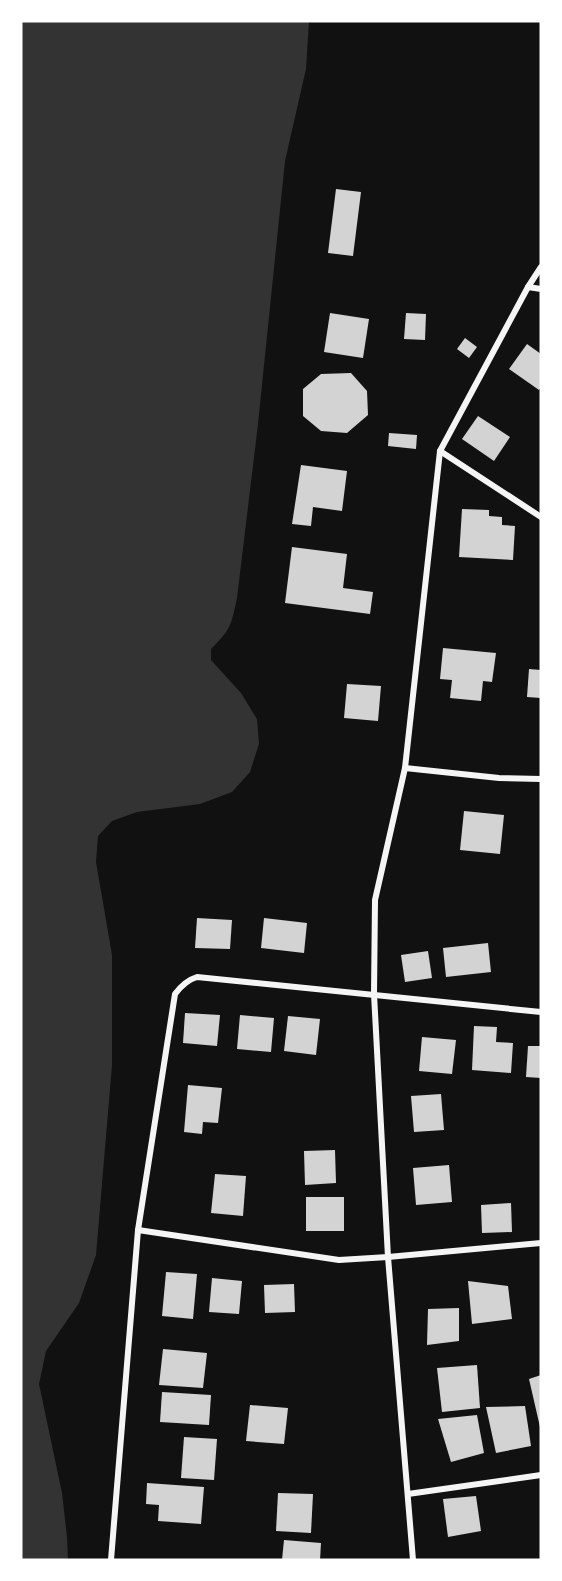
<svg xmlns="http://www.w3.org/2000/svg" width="562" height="1581" font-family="Ubuntu,sans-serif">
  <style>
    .water { fill: #333 }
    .building { fill: #d3d3d3 }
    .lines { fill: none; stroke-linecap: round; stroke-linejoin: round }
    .minor { stroke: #f5f5f5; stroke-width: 6 }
  </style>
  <rect width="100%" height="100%" fill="#111"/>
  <path class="water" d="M 21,21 L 309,21 L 306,69 L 285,161 L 258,424 L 237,598 C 231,626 231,629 211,649 L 211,660 L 241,693 L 257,719 L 259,744 L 250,772 L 232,792 L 200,804 L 137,812 L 112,821 L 98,836 L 96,862 L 112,955 L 112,1065 L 96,1255 L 79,1303 L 46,1351 L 39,1384 L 62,1493 L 67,1537 L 68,1560 L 21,1560 Z"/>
  <g class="building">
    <polygon points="336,189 361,192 353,256 328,253"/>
    <polygon points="330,313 369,319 363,358 324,352"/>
    <polygon points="406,313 426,314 425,340 404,339"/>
    <polygon points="465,338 477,347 469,358 457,349"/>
    <polygon points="527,344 541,354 541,387 539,390 509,369"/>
    <polygon points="351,373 367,391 368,415 347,433 321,431 303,416 303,389 321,374"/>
    <polygon points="478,416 510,437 494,461 462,439"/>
    <polygon points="389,433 417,435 416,449 388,446"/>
    <polygon points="301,465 347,471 342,511 313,507 311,526 292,524"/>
    <polygon points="462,509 489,510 489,516 502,517 502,525 515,526 513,560 459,557"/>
    <polygon points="292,547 347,554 343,588 373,592 370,614 285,603"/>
    <polygon points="443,648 496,653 492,682 483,681 481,701 450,698 452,680 440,679"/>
    <polygon points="529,669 541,670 541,698 527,697"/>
    <polygon points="347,684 381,686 378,721 344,718"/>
    <polygon points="464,811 504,815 500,854 460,850"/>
    <polygon points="197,918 232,920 230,949 195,948"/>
    <polygon points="264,918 307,923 304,953 261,948"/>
    <polygon points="488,943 491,972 446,977 443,948"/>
    <polygon points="428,951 432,978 405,982 401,955"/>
    <polygon points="185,1013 220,1015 217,1046 183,1043"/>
    <polygon points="240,1015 274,1018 271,1052 237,1049"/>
    <polygon points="288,1016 320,1019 316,1055 284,1051"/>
    <polygon points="474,1026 497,1027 496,1042 513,1043 511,1073 472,1070"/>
    <polygon points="422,1037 456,1040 452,1074 419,1071"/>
    <polygon points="528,1046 541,1046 541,1078 526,1077"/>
    <polygon points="188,1085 222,1088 218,1123 203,1122 202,1134 184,1132"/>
    <polygon points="441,1094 444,1130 414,1132 411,1096"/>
    <polygon points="335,1150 336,1183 305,1185 304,1151"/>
    <polygon points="449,1165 452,1202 416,1205 413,1168"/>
    <polygon points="215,1174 246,1176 243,1216 211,1213"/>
    <rect x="306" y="1197" width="38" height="34"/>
    <polygon points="511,1203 512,1232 482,1233 481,1205"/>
    <polygon points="166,1272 197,1274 193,1319 162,1316"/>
    <polygon points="212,1278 242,1281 239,1314 209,1312"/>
    <polygon points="468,1281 508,1286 512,1319 472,1324"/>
    <polygon points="294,1284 295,1312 265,1313 264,1285"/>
    <polygon points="459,1308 459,1341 427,1345 428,1309"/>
    <polygon points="163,1349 207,1353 203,1388 159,1385"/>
    <polygon points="477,1365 480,1408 442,1412 437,1368"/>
    <polygon points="541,1375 541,1426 540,1427 529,1379"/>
    <polygon points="162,1392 211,1395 209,1425 160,1422"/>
    <polygon points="250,1405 288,1408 284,1444 246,1441"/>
    <polygon points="525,1406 531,1446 496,1453 486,1407"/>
    <polygon points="477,1415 484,1453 451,1462 438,1419"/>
    <polygon points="184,1437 217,1439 214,1480 181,1478"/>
    <polygon points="147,1483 204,1487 201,1524 158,1521 159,1505 146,1504"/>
    <polygon points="278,1493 313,1494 311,1533 276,1531"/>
    <polygon points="476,1496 481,1531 448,1537 443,1499"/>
    <polygon points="284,1540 321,1543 320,1560 282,1560"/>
  </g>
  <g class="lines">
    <g class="minor">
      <polyline points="528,287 541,289"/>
      <polyline points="440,451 541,517"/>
      <polyline points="405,768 499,778 541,779"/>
      <polyline points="138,1230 339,1260 388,1257 541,1243"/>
      <polyline points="408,1494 541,1475"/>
      <path d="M 111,1560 L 138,1230 L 175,994 C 181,986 187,980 197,977 L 541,1012"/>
      <polyline points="413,1560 388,1257 374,994 375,900 405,768 440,451 528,287 541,267"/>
    </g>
  </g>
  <rect width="562" height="1581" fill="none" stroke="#ffffff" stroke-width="45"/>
</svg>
